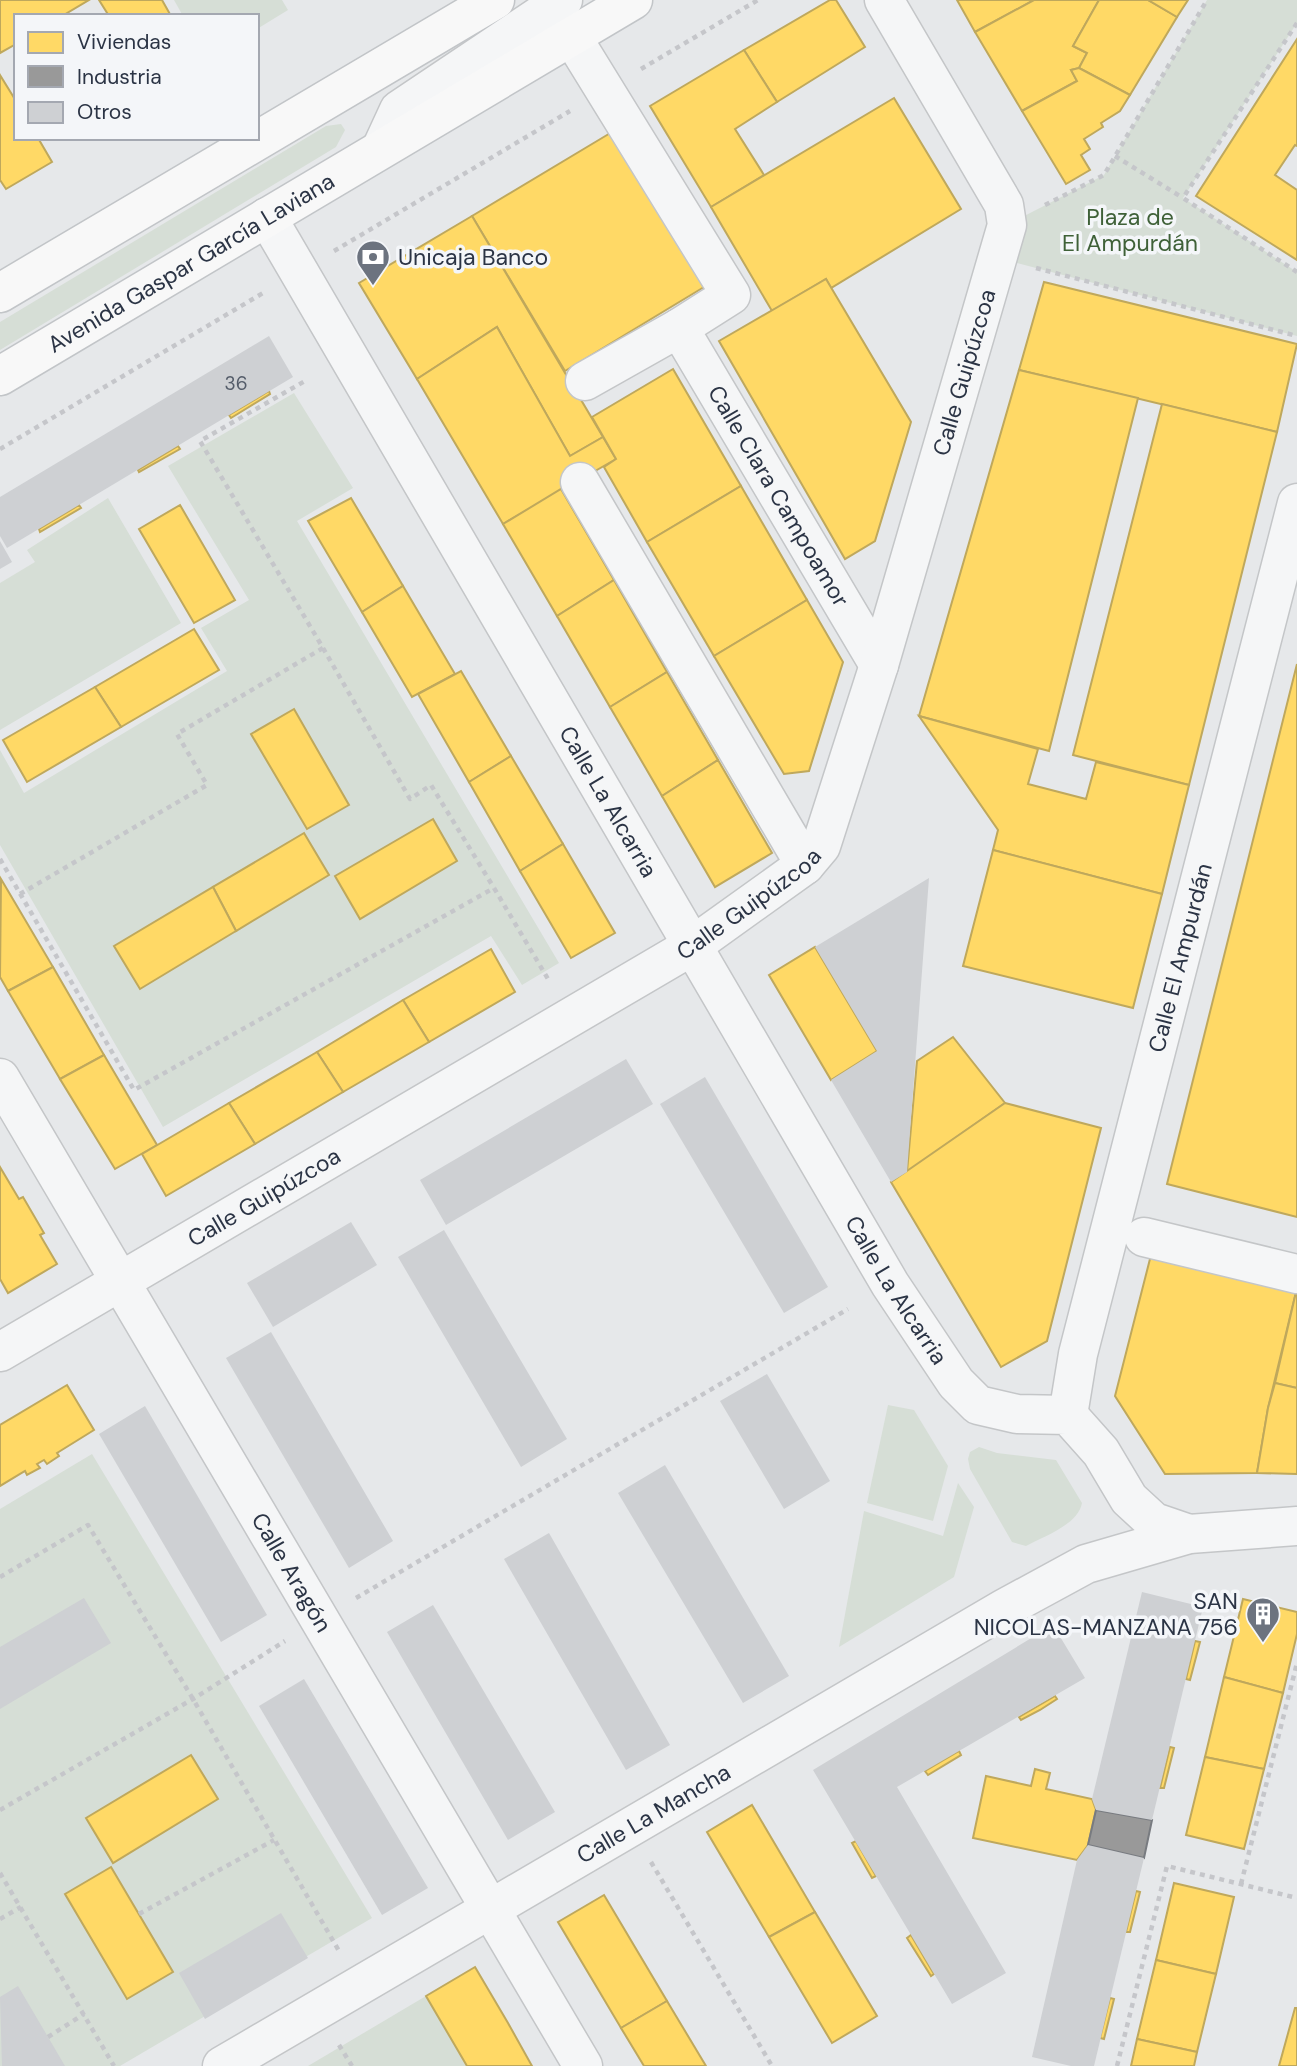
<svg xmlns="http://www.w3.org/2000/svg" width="1297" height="2066" font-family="'DM Sans',sans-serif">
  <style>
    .green { fill: #d6ded6 }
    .homes { fill: #ffd966; stroke: #bfa85c; stroke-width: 2 }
    .industry { fill: #999; stroke: #787b80; stroke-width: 2 }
    .building { fill: #ced0d3 }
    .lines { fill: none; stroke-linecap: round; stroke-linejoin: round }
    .minor-casing { stroke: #c4c6c8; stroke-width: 41 }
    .major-casing { stroke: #c2c5c8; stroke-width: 41 }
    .path { stroke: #c5c6ca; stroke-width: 4.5; stroke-dasharray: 5 5; stroke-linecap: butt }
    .minor { stroke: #f5f6f7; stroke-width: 38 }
    .major { stroke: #f8f8f8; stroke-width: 38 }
    .labels { text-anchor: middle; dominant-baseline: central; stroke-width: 7; stroke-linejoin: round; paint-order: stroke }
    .number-label { font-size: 19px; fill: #545c69 }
    .park-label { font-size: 23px; fill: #3f6138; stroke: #f4f6f9 }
    .poi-label { font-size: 23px; fill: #2b3445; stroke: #f4f6f9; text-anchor: start }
    .street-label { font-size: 23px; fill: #2b3445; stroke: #f4f6f9 }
  </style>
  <rect width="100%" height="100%" fill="#e6e8ea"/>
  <g class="green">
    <polygon points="174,0 282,0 288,10 257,29 257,16 183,16"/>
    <polygon points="1207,0 1297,0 1297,23 1183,198 1297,272 1297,336 998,258 1007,225 1104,175"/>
    <polygon points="341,124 345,130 336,147 0,350 0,322 326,126"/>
    <polygon points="294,393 353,488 297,521 559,963 522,985 491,936 163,1127 0,845 0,750 24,793 227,671 201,628 249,600 168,466"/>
    <polygon points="108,498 181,623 0,730 0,583 35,562 27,550"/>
    <polygon points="888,1405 914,1410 948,1466 933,1521 867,1503"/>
    <path d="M 979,1447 L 997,1453 L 1056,1460 L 1082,1503 C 1078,1525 1044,1536 1026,1546 L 1012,1542 L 970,1469 L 968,1459 L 970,1452 Z"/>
    <polygon points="92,1454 372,1918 120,2066 0,2066 0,1509"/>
    <polygon points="958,1483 974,1507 954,1577 839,1647 864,1511 943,1536"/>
    <polygon points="426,1996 468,2066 308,2066"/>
  </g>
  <g class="homes">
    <polygon points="0,0 89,0 62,16 16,16 16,44 0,53"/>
    <polygon points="99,0 162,0 171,16 109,16"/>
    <polygon points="830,0 836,0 865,47 777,102 744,50"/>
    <polygon points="957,0 1034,0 975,32"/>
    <polygon points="1034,0 1099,0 1073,46 1087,53 1079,68 1071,70 1077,81 1022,111 975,32"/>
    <polygon points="1099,0 1148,0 1177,17 1130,95 1079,68 1087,53 1073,46"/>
    <polygon points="1148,0 1188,0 1177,17"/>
    <polygon points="1297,39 1297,146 1295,145 1275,175 1297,190 1297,260 1196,196"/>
    <polygon points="744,50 777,102 735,129 764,175 711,207 650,106"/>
    <polygon points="1079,68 1130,95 1120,111 1101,123 1103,127 1084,139 1090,149 1081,155 1090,170 1066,184 1022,111 1077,81 1071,70"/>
    <polygon points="0,75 16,101 16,138 38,138 52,162 6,189 0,180"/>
    <polygon points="894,98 961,209 831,288 826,279 772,311 711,207"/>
    <polygon points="617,129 709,284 565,371 472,216"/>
    <polygon points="472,216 603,437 570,456 497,327 417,379 359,283"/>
    <polygon points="826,279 911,422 875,541 845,559 719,341"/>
    <polygon points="1044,282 1297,344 1277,432 1019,370"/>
    <polygon points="497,327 570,456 603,437 616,459 503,524 417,379"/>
    <polygon points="673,369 741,486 647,542 604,467 616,459 592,417"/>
    <polygon points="1019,370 1138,398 1049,751 919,716"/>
    <polygon points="269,391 270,394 231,418 229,415"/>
    <polygon points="1162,404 1277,432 1189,785 1073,755"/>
    <polygon points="178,446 180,449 139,472 138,470"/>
    <polygon points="741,486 807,600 714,656 647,542"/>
    <polygon points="561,489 614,580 557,616 503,524"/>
    <polygon points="351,498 403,586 362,612 308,521"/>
    <polygon points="79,505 81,508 40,532 39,529"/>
    <polygon points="180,505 235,600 194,623 139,529"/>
    <polygon points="614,580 667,672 610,707 557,616"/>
    <polygon points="403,586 455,674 412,697 362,612"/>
    <polygon points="807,600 843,662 809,771 784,774 714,656"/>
    <polygon points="194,629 219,670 121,727 95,687"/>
    <polygon points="1297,664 1297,1217 1167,1184"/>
    <polygon points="461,671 511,756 469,782 418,694"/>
    <polygon points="667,672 718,760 662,796 610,707"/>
    <polygon points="95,687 121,727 27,782 3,740"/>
    <polygon points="294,709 349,805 307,829 251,734"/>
    <polygon points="919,716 1038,749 1028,784 1086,799 1096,762 1189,785 1162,894 993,850 998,830"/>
    <polygon points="511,756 563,844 520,871 469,782"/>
    <polygon points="718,760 772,853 715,887 662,796"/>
    <polygon points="433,819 457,861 360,919 335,876"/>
    <polygon points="304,833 329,875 236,931 213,887"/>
    <polygon points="563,844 615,933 571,958 520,871"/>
    <polygon points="993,850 1162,894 1133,1008 963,966"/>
    <polygon points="1,879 53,967 8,991 0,977"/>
    <polygon points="213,887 236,931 140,989 114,946"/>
    <polygon points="815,947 877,1051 831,1080 769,975"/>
    <polygon points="491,949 515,992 429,1042 403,1000"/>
    <polygon points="53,967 104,1055 60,1079 8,991"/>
    <polygon points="403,1000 429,1042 343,1092 317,1052"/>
    <polygon points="953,1037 1005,1103 907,1172 917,1061"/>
    <polygon points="317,1052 343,1092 255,1144 229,1103"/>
    <polygon points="104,1055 157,1145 115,1169 60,1079"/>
    <polygon points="229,1103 255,1144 166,1196 142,1154"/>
    <polygon points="1005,1103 1101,1128 1047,1341 1001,1367 891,1182"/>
    <polygon points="0,1167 19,1199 23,1197 44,1233 40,1235 57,1264 8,1293 0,1279"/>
    <polygon points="1151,1255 1296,1292 1268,1408 1257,1473 1165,1474 1115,1396"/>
    <polygon points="1296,1292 1297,1293 1297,1388 1275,1383"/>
    <polygon points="1275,1383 1297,1388 1297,1474 1257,1473 1268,1408"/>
    <polygon points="67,1385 94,1430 57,1453 59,1456 47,1464 44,1460 37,1464 40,1468 27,1475 25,1471 0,1486 0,1425"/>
    <polygon points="1243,1599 1297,1612 1297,1634 1283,1693 1224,1677"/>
    <polygon points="1195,1641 1200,1642 1190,1680 1186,1679"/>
    <polygon points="1224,1677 1283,1693 1264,1769 1205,1757"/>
    <polygon points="1055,1696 1057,1699 1040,1710 1021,1720 1019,1717"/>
    <polygon points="1170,1747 1174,1748 1164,1788 1160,1788"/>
    <polygon points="959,1751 961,1755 928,1775 925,1771"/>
    <polygon points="191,1755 218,1799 113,1863 86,1818"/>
    <polygon points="1205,1757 1264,1769 1244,1849 1186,1835"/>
    <polygon points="1035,1769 1050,1773 1046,1789 1092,1799 1096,1810 1088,1845 1077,1860 973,1838 986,1776 1031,1786"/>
    <polygon points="752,1805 815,1912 769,1937 707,1832"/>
    <polygon points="856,1841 876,1876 872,1878 852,1843"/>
    <polygon points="111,1867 173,1972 127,1999 65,1894"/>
    <polygon points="1174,1883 1234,1897 1216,1974 1156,1960"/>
    <polygon points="1136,1891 1140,1892 1130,1932 1126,1932"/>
    <polygon points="604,1895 667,2001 621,2028 558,1922"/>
    <polygon points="815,1912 877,2016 832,2043 769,1937"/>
    <polygon points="911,1935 934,1974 931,1976 907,1938"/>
    <polygon points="1156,1960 1216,1974 1197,2052 1137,2039"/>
    <polygon points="475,1967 508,2023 532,2066 467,2066 426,1996"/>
    <polygon points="1110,1998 1114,1999 1104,2039 1100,2038"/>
    <polygon points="667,2001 706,2066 644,2066 621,2028"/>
    <polygon points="1295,2008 1297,2008 1297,2066 1279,2066"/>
    <polygon points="1137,2039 1197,2052 1194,2066 1131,2066"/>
  </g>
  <polygon class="industry" points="1096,1810 1152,1820 1144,1858 1088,1845"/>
  <g class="building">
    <polygon points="269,336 293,377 7,548 0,536 0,497"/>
    <polygon points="0,541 12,562 0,569"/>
    <polygon points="929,878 907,1172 891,1182 831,1080 877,1051 815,947"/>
    <polygon points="626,1059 653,1104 446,1225 420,1180"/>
    <polygon points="705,1077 828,1287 784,1313 660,1104"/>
    <polygon points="351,1222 377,1265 273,1327 247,1283"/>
    <polygon points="444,1230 567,1439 521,1467 398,1257"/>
    <polygon points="271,1332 393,1541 349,1568 226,1358"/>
    <polygon points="767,1374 830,1481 784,1509 720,1401"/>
    <polygon points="145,1406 267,1615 221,1642 99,1434"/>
    <polygon points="665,1465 789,1676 743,1703 618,1493"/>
    <polygon points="549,1533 670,1745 626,1770 504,1559"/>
    <polygon points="1142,1592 1203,1607 1152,1820 1096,1810 1092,1799"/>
    <polygon points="84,1598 111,1643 0,1709 0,1647"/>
    <polygon points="433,1605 555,1812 508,1840 387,1632"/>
    <polygon points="1053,1625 1085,1678 897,1787 1006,1973 952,2004 813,1770"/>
    <polygon points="304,1679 428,1888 382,1915 259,1706"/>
    <polygon points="1088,1845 1144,1858 1094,2066 1071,2066 1032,2057 1077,1860"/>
    <polygon points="281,1913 308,1958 205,2019 179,1973"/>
    <polygon points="18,1986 48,2037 65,2066 2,2066 0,1997"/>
  </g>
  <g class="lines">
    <g class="minor-casing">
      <g id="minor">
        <path id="s1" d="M 572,37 L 731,295 L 679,328 L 879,665"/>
        <polyline points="381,149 399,110 563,0"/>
        <path id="s2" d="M 267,217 L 890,1284 L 956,1383 L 978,1405 L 1017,1414 L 1068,1415 L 1101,1452 L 1129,1499 L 1154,1522 L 1189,1534"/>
        <polyline points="585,381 679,328"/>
        <polyline points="580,482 805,865"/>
        <path id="s3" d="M 0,1078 L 583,2066"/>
        <polyline points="1144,1237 1297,1274"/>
        <path id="s4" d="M 0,1352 L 692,946 L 805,865 L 821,846 L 879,665 L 1007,225 L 1004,205 L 884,0"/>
        <path id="s5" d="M 1068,1415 L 1078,1354 L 1297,503"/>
        <path id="s6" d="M 222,2066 L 1005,1608 L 1086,1564 L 1189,1534 L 1297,1526"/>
      </g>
    </g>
    <g class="major-casing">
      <g id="major">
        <polyline points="0,293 495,0"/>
        <path id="s7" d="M 0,376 L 633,0"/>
      </g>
    </g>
    <g class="path">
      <polyline points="1297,23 1183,198 1297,272"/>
      <polyline points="641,69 758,0"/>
      <polyline points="1115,156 1183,198"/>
      <polyline points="1045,205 1104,175 1207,0"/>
      <polyline points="334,251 570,111"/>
      <polyline points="1036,268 1297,336"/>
      <polyline points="0,449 263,293"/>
      <polyline points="323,648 410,799 431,785 494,888"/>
      <polyline points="0,859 134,1090 494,888 548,979"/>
      <polyline points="20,894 207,785 177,734 323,648 200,441 305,381"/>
      <polyline points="0,1577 88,1525 193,1699 339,1951"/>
      <polyline points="356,1598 848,1309"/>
      <polyline points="0,1810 193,1699 285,1641"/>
      <polyline points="651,1862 772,2066"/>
      <polyline points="0,1873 114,2066"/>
      <polyline points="1241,1884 1297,1663"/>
      <polyline points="139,1914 274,1840"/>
      <polyline points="0,1919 21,1907"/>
      <polyline points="48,2037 84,2014"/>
      <polyline points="339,2045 352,2066"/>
      <polyline points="1117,2066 1167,1866 1297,1898"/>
    </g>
    <use href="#minor" class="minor"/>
    <use href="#major" class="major"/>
  </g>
  <defs>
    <g id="bank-pin" transform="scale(1.75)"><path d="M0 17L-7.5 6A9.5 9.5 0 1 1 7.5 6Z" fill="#6c737f" stroke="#f4f6f9"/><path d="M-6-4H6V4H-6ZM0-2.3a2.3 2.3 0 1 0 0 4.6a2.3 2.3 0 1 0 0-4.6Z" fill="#fff"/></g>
    <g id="building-pin" transform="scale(1.75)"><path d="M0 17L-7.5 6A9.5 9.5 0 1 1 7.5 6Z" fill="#6c737f" stroke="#f4f6f9"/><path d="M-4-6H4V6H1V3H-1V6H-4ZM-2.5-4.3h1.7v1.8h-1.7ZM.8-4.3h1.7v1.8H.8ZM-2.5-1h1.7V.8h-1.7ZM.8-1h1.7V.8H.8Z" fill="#fff"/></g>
  </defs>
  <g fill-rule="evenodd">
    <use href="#bank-pin" x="373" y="257"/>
    <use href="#building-pin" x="1263" y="1614"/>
  </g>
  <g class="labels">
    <g class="number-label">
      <text x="236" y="383">36</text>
    </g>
    <g class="park-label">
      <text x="1130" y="217">Plaza de<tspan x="1130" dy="26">El Ampurdán</tspan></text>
    </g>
    <g class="poi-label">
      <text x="398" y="257">Unicaja Banco</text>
      <text x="1238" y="1601" text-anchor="end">SAN<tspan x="1238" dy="26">NICOLAS-MANZANA 756</tspan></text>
    </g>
    <g class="street-label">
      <text stroke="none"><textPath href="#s7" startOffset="222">Avenida Gaspar García Laviana</textPath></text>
      <text stroke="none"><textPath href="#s4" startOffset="1461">Calle Guipúzcoa</textPath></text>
      <text stroke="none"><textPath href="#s1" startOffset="560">Calle Clara Campoamor</textPath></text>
      <text stroke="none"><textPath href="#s2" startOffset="677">Calle La Alcarria</textPath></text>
      <text stroke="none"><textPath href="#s4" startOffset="873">Calle Guipúzcoa</textPath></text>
      <text stroke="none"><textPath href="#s5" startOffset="471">Calle El Ampurdán</textPath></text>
      <text stroke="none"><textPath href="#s4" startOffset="306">Calle Guipúzcoa</textPath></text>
      <text stroke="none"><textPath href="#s2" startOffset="1244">Calle La Alcarria</textPath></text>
      <text stroke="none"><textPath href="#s3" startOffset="574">Calle Aragón</textPath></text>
      <text stroke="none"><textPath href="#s6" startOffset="500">Calle La Mancha</textPath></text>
    </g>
  </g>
  <rect x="14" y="14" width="245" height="126" fill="#f4f6f9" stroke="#a4a8b1" stroke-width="2"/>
  <rect x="28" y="32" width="35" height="21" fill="#ffd966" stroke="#a4a8b1" stroke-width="2"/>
  <text x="77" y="49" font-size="21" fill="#2b3445">Viviendas</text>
  <rect x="28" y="66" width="35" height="21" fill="#999999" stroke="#a4a8b1" stroke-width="2"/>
  <text x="77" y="84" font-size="21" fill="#2b3445">Industria</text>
  <rect x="28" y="102" width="35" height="21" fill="#ced0d3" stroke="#a4a8b1" stroke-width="2"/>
  <text x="77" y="119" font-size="21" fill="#2b3445">Otros</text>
</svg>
